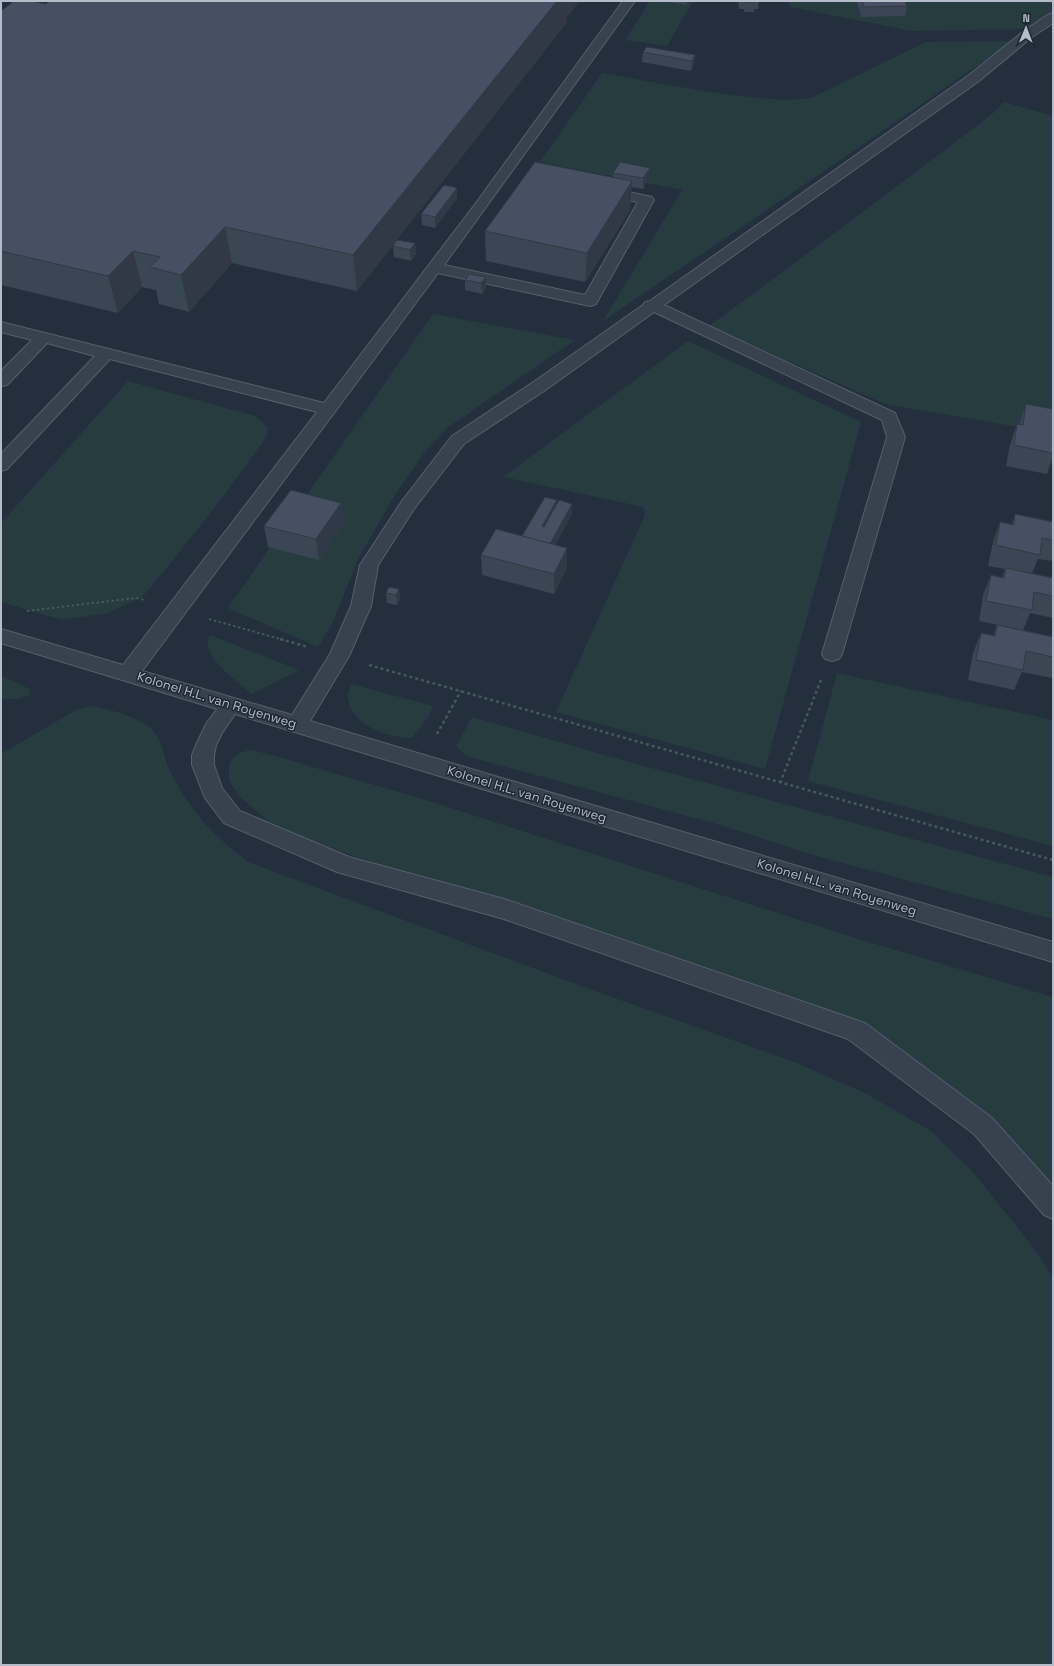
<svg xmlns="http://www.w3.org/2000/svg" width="1054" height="1666" font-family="'Space Grotesk',sans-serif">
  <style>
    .green { fill: #263c3f }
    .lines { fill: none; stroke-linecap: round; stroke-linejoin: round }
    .minor-casing { stroke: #565f6c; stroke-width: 2 }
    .path-far1 { stroke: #44595c; stroke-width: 2; stroke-dasharray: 2.5 2.5; stroke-linecap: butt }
    .path { stroke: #44595c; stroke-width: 2.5; stroke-dasharray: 3 3; stroke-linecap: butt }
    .minor { fill: #38414e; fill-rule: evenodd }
    .wall { fill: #3b4654 }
    .shaded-wall { fill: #303945 }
    .building { fill: #455162; stroke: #303945 }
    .labels { text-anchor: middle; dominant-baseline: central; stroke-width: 3; stroke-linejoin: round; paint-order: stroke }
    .street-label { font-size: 13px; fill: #b4bcc9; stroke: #1d2633 }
  </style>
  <rect width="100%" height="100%" fill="#242f3e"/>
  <g class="green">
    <polygon points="650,1 693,1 667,46 625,40"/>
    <polygon points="787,1 1053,1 1053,14 1029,29 912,31 790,7"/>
    <path d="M 1013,41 L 823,172 L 603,321 L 682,190 L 540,162 L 602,73 C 646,81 689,89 732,95 C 759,98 785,102 811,98 L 926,42 Z"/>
    <polygon points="1004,102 1053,116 1053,433 885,404 709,326 831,236 992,114"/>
    <polygon points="433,314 575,340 447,428 424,453 395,495 359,557 332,624 318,647 228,608"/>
    <polygon points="688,341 861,422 765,769 556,712 645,515 643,507 503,477"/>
    <polygon points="128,381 255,416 268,427 267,436 226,493 167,568 142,597 108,613 62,620 1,602 1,523"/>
    <path d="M 210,635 L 299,670 L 252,694 C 239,682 197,655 210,635 Z"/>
    <polygon points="837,673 1053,720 1053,846 808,781"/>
    <polygon points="1,676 30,689 29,695 19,699 1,699"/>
    <path d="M 351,684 L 433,706 L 429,716 L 412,738 C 390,738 352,726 348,699 C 347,695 350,689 351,684 Z"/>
    <path d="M 92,706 C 111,710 133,715 149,727 C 162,736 163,754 168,767 C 174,780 182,793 190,804 C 205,828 227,845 248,862 L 584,987 L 797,1063 L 867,1094 L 931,1131 L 973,1172 L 1030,1243 L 1053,1277 L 1053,1665 L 1,1665 L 1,754 L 76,710 Z"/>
    <polygon points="472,717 611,757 1053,877 1053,919 820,857 717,824 466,756 456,746"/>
    <polygon points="250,750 268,754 426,800 855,938 1053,997 1053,1196 996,1125 964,1096 889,1052 681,974 310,840 268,821 240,797 229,781 229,764 234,756 239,753"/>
  </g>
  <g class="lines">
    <g class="minor-casing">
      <polygon id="minor" points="623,1 635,1 444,265 585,295 638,202 596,193 594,190 596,187 601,186 652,197 654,200 596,304 590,306 438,273 142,671 292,715 330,654 351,606 360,565 402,501 452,436 535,381 643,305 645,302 650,301 969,75 1024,31 1049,14 1053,13 1053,23 1032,37 979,81 664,305 895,413 905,437 842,654 839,659 832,661 825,659 822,654 887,437 882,420 654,312 547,389 464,444 414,509 378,565 371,606 349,656 310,721 1053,942 1053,962 235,714 222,733 216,745 214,755 214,765 222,788 240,811 349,857 504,899 865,1023 992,1118 1053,1186 1053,1219 1044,1215 974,1134 848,1039 504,919 337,872 224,823 205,798 192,765 192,755 196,745 206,724 217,709 1,643 1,629 123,665 317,412 110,359 7,469 1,471 1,454 95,356 47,343 7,385 1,386 1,371 32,340 1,332 1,322 324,403 476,203"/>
    </g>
    <g class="path-far1">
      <polyline points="27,611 136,598 145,600"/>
      <polyline points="209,619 284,640"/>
    </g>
    <g class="path">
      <polyline points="280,639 308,647"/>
      <polyline points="369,665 1053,860"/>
      <polyline points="437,734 461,691"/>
      <polyline points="780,783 821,680"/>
    </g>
    <use href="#minor" class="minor"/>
  </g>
  <g class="wall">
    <polygon points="49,1 579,1 567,17 567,22 357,291 232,263 189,312 159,304 156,290 142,287 118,313 1,285 1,11 46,4"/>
    <polygon points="663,1 690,1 687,5"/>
    <polygon points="738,1 759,1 758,9 754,9 754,12 744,12 744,9 739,9"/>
    <polygon points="857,1 905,1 907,6 905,16 862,17 857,3"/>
    <polygon points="643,52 695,55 694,65 691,71 642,62"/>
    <polygon points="613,173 649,178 643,189 631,187 630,210 585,282 486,261 485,231 613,177"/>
    <polygon points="457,198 435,228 422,225 421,214"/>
    <polygon points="415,243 416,254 411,261 394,257 393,246"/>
    <polygon points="486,277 486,288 482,294 465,290 465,280"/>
    <polygon points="1026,404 1053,409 1053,460 1052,459 1047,474 1006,466 1010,445 1017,424 1019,425"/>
    <polygon points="557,500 557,504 572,514 555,545 567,568 554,594 482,575 481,555 522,536"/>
    <polygon points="341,503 343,523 319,560 268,547 264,526"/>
    <polygon points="1015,514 1053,522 1053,561 1038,559 1032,573 1053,578 1053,618 1030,613 1023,630 1053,637 1053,676 1052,678 1022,672 1014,690 968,680 973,653 981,633 993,636 997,625 1021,630 979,621 983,595 991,575 1002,578 1005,569 988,566 993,542 1000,522 1012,524"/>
    <polygon points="399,589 400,600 397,605 387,603 386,593"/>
  </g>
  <g class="shaded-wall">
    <polygon points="1,1 3,8 1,9"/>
    <polygon points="557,1 579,1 567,17 567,22 357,291 353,255"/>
    <polygon points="687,1 690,1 687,5"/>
    <polygon points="695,55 694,65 691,71 692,61"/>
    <polygon points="650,168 649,178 643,189 643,178"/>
    <polygon points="632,181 630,210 585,282 587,253"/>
    <polygon points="457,188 457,198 435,228 435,217"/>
    <polygon points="225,227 232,263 189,312 181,275"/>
    <polygon points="415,243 416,254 411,261 410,250"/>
    <polygon points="133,251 142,287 118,313 108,276"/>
    <polygon points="486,277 486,288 482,294 481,283"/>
    <polygon points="557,500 557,510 542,537 542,526"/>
    <polygon points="341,503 343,523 319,560 316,539"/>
    <polygon points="572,504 572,514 550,554 550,544"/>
    <polygon points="567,548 567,568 554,594 554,574"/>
    <polygon points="399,589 400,600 397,605 396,595"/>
  </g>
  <g class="building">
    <polygon points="14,1 31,1 46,4 49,1 557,1 353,255 225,227 181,275 150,267 160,257 133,251 108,276 1,251 1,11"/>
    <rect x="745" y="1" width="10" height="1"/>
    <polygon points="862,1 905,1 907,6 864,7"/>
    <polygon points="647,47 695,55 692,61 643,52"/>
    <polygon points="535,162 632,181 587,253 485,231"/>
    <polygon points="620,162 650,168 643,178 613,173"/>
    <polygon points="444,185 457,188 435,217 421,214"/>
    <polygon points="397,240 415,243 410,250 393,246"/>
    <polygon points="469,274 486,277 481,283 465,280"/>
    <polygon points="1026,404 1053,409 1053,453 1014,445 1017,424 1023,425"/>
    <polygon points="291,490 341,503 316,539 264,526"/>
    <polygon points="545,497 557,500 542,526 544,527 559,500 572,504 550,544 522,536"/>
    <polygon points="1015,514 1053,522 1053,540 1042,538 1040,555 996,545 1000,522 1014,525"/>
    <polygon points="496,529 567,548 554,574 481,555"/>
    <polygon points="1006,568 1053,578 1053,596 1034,592 1032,610 986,601 991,575 1004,578"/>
    <polygon points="389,587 399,589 396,595 386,593"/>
    <polygon points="997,625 1053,637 1053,657 1026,651 1023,670 976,660 981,633 995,636"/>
  </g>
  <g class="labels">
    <g class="street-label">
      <text transform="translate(217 700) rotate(17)">Kolonel H.L. van Royenweg</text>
      <text transform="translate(527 794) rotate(17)">Kolonel H.L. van Royenweg</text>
      <text transform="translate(837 887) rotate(17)">Kolonel H.L. van Royenweg</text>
    </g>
  </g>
  <rect width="1054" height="1666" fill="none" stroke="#b4bcc9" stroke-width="4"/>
  <g transform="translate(1026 28) rotate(1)" stroke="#1d2633" stroke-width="3" paint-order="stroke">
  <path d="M0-3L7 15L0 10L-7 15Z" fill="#b4bcc9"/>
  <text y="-6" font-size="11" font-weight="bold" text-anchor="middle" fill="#b4bcc9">N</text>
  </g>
</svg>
